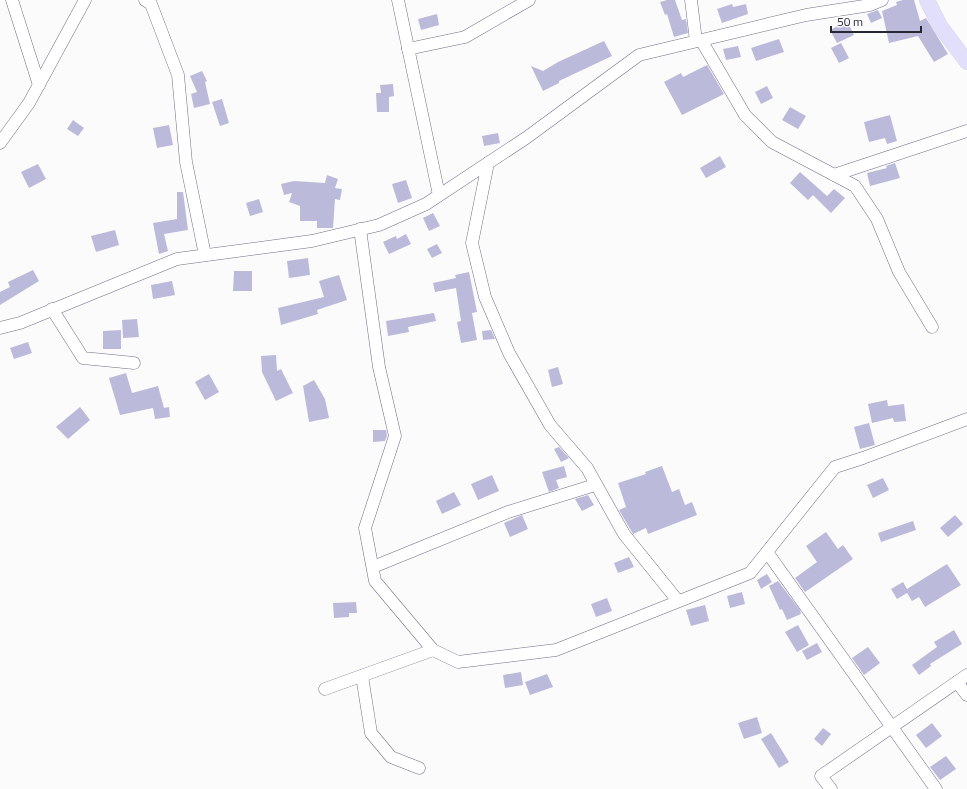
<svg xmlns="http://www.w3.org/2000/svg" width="967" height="789" font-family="'Titillium Web',sans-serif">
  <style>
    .building { fill: #bcbada }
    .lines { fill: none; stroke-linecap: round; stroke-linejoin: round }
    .minor-casing { stroke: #706e8b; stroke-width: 13 }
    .major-casing { stroke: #d8d8da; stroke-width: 16 }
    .minor { stroke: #fff; stroke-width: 12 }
    .major { stroke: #e1dffc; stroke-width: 15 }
  </style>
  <rect width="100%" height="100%" fill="#fbfbfb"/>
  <g class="building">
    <polygon points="667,0 675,0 682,20 686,19 688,33 674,37 667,14 665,15 660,2"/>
    <polygon points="903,0 914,0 920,21 926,18 948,54 934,62 918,36 889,43 882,11 897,5 896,2"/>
    <polygon points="732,4 733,7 746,4 748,14 722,23 717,9"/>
    <polygon points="878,10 882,18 871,23 867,14"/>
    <polygon points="437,14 439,25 421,30 418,19"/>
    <polygon points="847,21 854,35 837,43 830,30"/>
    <polygon points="779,39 784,52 756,61 751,48"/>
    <polygon points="604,41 612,56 559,81 559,83 543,91 531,66 543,71 558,62"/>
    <polygon points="841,43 849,58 839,63 831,48"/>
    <polygon points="738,46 741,57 726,60 723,49"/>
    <polygon points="707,65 724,94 682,115 664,82 681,73 683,77"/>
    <polygon points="202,71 207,81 205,82 210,104 194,108 191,94 197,92 190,76"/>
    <polygon points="393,84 394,96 389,97 389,112 377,112 376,93 381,93 380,85"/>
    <polygon points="767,86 773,98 761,104 755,92"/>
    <polygon points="222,99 229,123 220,126 212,102"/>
    <polygon points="790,107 806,116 798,129 782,120"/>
    <polygon points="890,115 897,141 887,144 885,138 869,142 864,122"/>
    <polygon points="73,120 84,128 78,136 67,129"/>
    <polygon points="169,125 173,145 157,148 153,128"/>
    <polygon points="498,133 500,143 484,146 482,136"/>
    <polygon points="720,156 726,167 706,178 700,168"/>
    <polygon points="895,163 900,178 870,186 867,173 887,168 886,166"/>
    <polygon points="38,164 46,179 29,188 21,172"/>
    <polygon points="800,172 827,196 834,189 845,198 831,213 813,195 808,200 790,183"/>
    <polygon points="327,175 338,179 335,188 342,189 340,200 335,199 333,228 317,228 317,221 300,221 300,206 289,202 292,193 284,195 281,184 294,181 325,183"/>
    <polygon points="406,180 412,198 398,203 392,184"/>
    <polygon points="177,192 183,192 188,230 164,234 168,251 159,254 153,223 177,219"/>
    <polygon points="259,199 263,212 250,216 246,203"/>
    <polygon points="433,213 440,226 429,231 423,218"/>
    <polygon points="115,230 119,245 96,252 91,236"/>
    <polygon points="406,234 411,244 389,254 383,242 396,236 397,239"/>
    <polygon points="437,244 442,253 432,258 427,249"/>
    <polygon points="308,258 310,275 289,278 287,261"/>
    <polygon points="33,270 39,281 0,305 0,292 10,287 8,282"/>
    <polygon points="234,271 252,271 252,291 233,291"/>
    <polygon points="469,272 477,312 472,313 477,340 461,343 457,322 461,321 456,288 435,292 433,283 456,278 455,275"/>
    <polygon points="339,275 347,300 317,310 318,314 281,325 278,308 324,297 319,281"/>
    <polygon points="172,281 175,295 153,299 151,285"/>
    <polygon points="434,313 436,321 408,327 409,332 388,336 386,321"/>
    <polygon points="137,319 139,337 123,338 122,320"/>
    <polygon points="121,330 121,349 103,349 103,331"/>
    <polygon points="491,330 495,339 483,340 482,331"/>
    <polygon points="28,342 32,353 14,359 10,348"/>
    <polygon points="276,355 277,371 281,369 293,393 276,401 262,372 261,356"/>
    <polygon points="558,367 563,384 552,387 548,370"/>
    <polygon points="126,373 132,393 158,386 164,408 169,407 170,417 155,419 153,408 120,415 109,378"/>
    <polygon points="209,374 219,392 205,400 195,382"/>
    <polygon points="314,380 325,399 329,418 309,422 303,386"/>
    <polygon points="887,400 888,406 904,404 906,421 894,422 893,418 872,423 868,404"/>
    <polygon points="80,407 90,420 68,439 56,427"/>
    <polygon points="869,423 875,445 860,449 854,427"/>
    <polygon points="373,430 386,430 387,436 385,441 373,442"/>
    <polygon points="559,447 569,458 561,462 554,449"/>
    <polygon points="564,466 567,477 556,480 559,488 549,492 542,472"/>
    <polygon points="662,466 672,492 679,489 685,505 692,502 697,515 648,534 646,528 633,534 619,510 626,507 618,483 646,474 645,472"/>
    <polygon points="492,475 499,491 478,500 471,484"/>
    <polygon points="883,478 889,490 873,498 867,485"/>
    <polygon points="454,492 461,505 442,514 436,501"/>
    <polygon points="588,495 594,505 582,511 575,499"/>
    <polygon points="522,515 528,529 510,537 504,523"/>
    <polygon points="955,515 963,524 948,537 940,528"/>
    <polygon points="913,521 916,530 881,542 878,533"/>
    <polygon points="826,532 838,549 843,545 853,559 805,592 795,578 817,562 806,546"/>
    <polygon points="629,557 634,567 618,573 614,563"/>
    <polygon points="947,564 961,585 925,607 919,597 912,601 907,593 897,599 891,589 903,582 907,589"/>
    <polygon points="767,574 772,582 761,589 757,580"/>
    <polygon points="778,581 800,610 801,614 787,620 782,609 780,610 769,586"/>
    <polygon points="742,592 745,604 730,608 727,596"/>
    <polygon points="607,598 612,611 596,617 591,604"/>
    <polygon points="356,602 357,613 349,613 349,617 334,618 333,603"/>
    <polygon points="705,605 709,621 691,626 686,610"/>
    <polygon points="798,625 809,645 797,652 785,632"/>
    <polygon points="954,630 962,644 930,664 931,666 919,675 912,665 937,647 934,642"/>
    <polygon points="817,643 822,652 807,660 802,651"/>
    <polygon points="868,647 880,663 864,675 852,658"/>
    <polygon points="521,672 523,685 505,688 503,675"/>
    <polygon points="547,674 553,687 530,695 525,682"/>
    <polygon points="757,717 762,733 744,739 738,723"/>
    <polygon points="932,723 942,736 926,748 916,735"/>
    <polygon points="823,728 831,734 822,746 814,739"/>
    <polygon points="771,733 789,762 779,768 761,739"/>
    <polygon points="946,756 956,769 940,780 930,767"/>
  </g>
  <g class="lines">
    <g class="minor-casing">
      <g id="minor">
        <polyline points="12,0 39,85"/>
        <polyline points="145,0 151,4 178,75 186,162 205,255"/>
        <polyline points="398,0 439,195"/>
        <polyline points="691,0 696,41"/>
        <polyline points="701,40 745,115 772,142 855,186 877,219 899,272 932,327"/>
        <polyline points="408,49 465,37 529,0"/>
        <polyline points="0,143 29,103 85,0"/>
        <polyline points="488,163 472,243 485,297 509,353 550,425 587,468 624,534 678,601"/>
        <polyline points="834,175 967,131"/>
        <polyline points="360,229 379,367 395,436 365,528 375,581 433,650"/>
        <polyline points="52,309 83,358 134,363"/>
        <polyline points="0,328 20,323 177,259 312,241 379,225 426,204 526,138 639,55 806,15 870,5 882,0"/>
        <polyline points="767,552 936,789"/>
        <polyline points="373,567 508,512 595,485"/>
        <polyline points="362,676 371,733 391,757 419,768"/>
        <polyline points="957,682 967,695"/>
        <polyline points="325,689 433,650 458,662 556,650 750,573 835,467 863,458 967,419"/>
        <polyline points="831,789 821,776 967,675"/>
      </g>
    </g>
    <g class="major-casing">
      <polyline id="major" points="927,0 940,26 967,62"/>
    </g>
    <use href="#minor" class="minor"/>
    <use href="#major" class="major"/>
  </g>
  <path d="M831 26v6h90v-6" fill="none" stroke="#272633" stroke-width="2"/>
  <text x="837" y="26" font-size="12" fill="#272633" stroke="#fbfbfb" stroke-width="3" paint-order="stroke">50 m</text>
</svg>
